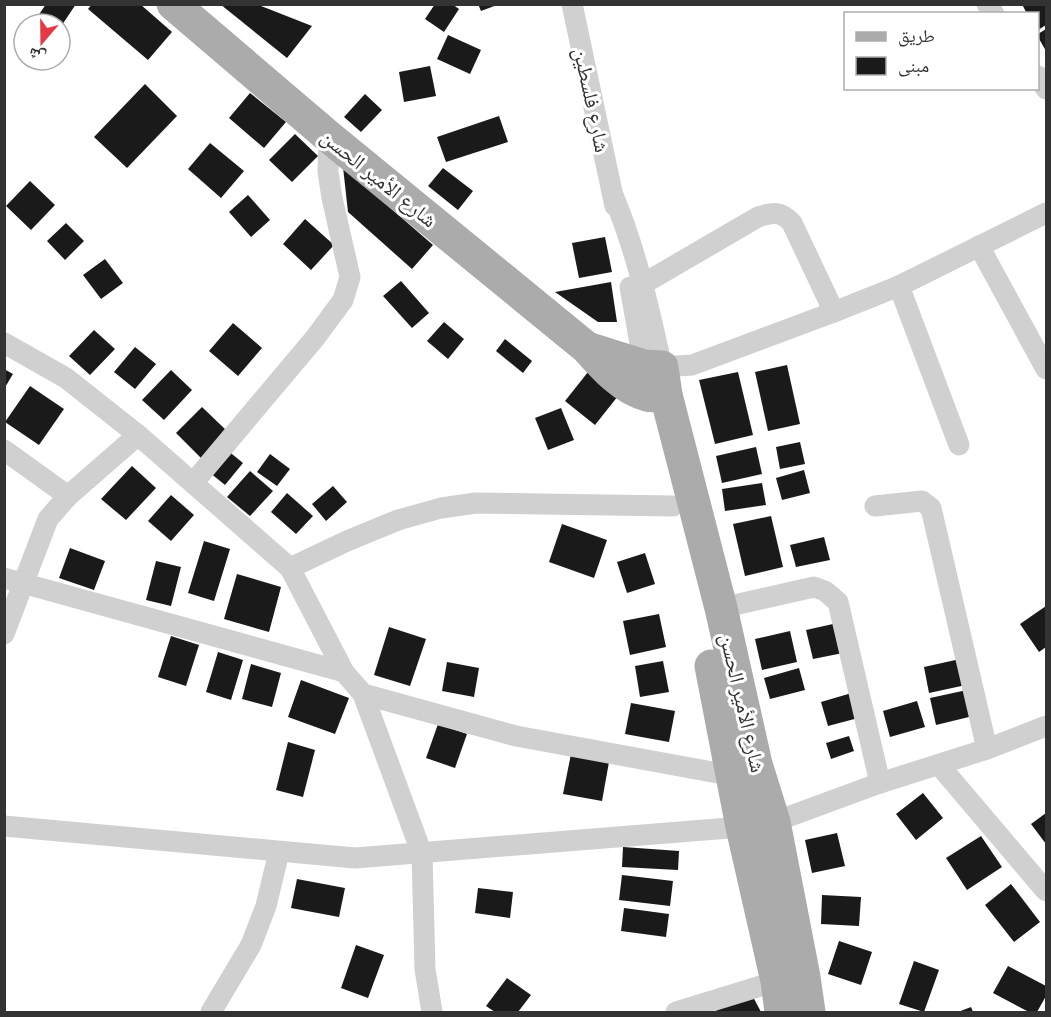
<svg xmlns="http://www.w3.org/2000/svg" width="1051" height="1017" font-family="'Space Grotesk','Noto Naskh Arabic',sans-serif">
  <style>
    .building { fill: #1a1a1a }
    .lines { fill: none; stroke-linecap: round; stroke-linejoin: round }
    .street { stroke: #d0d0d0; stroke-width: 21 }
    .primary { stroke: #ababab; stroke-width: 33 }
    .labels { text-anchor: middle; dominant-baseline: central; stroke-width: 6; stroke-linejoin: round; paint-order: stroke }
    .street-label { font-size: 21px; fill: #333; stroke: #fff }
  </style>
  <rect width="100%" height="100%" fill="#fff"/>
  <g class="building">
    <polygon points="46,4 76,4 60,28 60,24 43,24 36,19"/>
    <polygon points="92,4 140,4 172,32 148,60 88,9"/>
    <polygon points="220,4 256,4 312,26 287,58"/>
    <polygon points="435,4 452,4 459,9 444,32 425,19"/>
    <polygon points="478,4 497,4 497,5 481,11"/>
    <polygon points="1022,4 1046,4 1046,25 1038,30 1038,14 1027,14"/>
    <polygon points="1046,29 1046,51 1038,37 1038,34"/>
    <polygon points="448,35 481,50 470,74 437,59"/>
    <polygon points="430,66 436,96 404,102 399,72"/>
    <polygon points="145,84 177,116 127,168 94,137"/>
    <polygon points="250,93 286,122 264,148 229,118"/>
    <polygon points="365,94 382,110 361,132 344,117"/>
    <polygon points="499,116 508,142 446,162 437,137"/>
    <polygon points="295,134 318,156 292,182 269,160"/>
    <polygon points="210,143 244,171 221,198 188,169"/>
    <polygon points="343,167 433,245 412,269 348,212"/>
    <polygon points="443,168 473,191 458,210 428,186"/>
    <polygon points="30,181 55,205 31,230 6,206"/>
    <polygon points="248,195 270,220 251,237 229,212"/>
    <polygon points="305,219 334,245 311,270 283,244"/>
    <polygon points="66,223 84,241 65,260 47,241"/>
    <polygon points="605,237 612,272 579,278 572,243"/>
    <polygon points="105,259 123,283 101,299 83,275"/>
    <polygon points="401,281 429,313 412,328 383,296"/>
    <polygon points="611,282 617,322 598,322 555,292"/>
    <polygon points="444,322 464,339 448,359 427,341"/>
    <polygon points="233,323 262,348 238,376 209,351"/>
    <polygon points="94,330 115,349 90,375 69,356"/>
    <polygon points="505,339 532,361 523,373 496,351"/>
    <polygon points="135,347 156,364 135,389 114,372"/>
    <polygon points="787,365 800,424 768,431 755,372"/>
    <polygon points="592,367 622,391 595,425 565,401"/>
    <polygon points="4,369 13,374 4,389"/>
    <polygon points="171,370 192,390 164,420 142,400"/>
    <polygon points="738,372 753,435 715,444 699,380"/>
    <polygon points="30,386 64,409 39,445 5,422"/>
    <polygon points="202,407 227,431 201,458 176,433"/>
    <polygon points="561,408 574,440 548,450 535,418"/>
    <polygon points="800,442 805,464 780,469 776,447"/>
    <polygon points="756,447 762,474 722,483 716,456"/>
    <polygon points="227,450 243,463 225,485 209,472"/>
    <polygon points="270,454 290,469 277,486 257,472"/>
    <polygon points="132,466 156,488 126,520 101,499"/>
    <polygon points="804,470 810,493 782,500 776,478"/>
    <polygon points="250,471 273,491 250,516 227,497"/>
    <polygon points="762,483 766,505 725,511 722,489"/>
    <polygon points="333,486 347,502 326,521 312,504"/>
    <polygon points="287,493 313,516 296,534 271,512"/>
    <polygon points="171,495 194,515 171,541 148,521"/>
    <polygon points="771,516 783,567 745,576 733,524"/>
    <polygon points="562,524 607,540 594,578 549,562"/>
    <polygon points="824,537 830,560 796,567 790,545"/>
    <polygon points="204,541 230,549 214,601 188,593"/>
    <polygon points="70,548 105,561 94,590 59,578"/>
    <polygon points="645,553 655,584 627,593 617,562"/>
    <polygon points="156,561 181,567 171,606 146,600"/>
    <polygon points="237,574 281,587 269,632 224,619"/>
    <polygon points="1046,606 1046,647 1039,652 1020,624"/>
    <polygon points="659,614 666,647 630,655 623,621"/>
    <polygon points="842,622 848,652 813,659 806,630"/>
    <polygon points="389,627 426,639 410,686 374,675"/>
    <polygon points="790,631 797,662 762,670 755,639"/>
    <polygon points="171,636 199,645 186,686 158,677"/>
    <polygon points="218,652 243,660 231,700 206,692"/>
    <polygon points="960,659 966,685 929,693 924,667"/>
    <polygon points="663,661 669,692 640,697 635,666"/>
    <polygon points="447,662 479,668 474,697 442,691"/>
    <polygon points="251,664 281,673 272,707 242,699"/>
    <polygon points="799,668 805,690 770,699 764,678"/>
    <polygon points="301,680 349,698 335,734 288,717"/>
    <polygon points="967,690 973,716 936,725 930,698"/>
    <polygon points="855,692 862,717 828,726 821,702"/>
    <polygon points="917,701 925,727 890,737 883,711"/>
    <polygon points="631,703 675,711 669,742 625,734"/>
    <polygon points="438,724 467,734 455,768 426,758"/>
    <polygon points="849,736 854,751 831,759 826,743"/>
    <polygon points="288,742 315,750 303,797 276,790"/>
    <polygon points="571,754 609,762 602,801 563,794"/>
    <polygon points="923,793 943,818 916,840 896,814"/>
    <polygon points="1046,813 1046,844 1031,824"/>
    <polygon points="837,833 845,866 812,873 805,840"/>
    <polygon points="981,836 1002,867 967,890 946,858"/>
    <polygon points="623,847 679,851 678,870 622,867"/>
    <polygon points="622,875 673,881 670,906 619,900"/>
    <polygon points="297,879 345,888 339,917 291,908"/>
    <polygon points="1011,884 1040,922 1014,942 985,905"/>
    <polygon points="478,888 513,892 510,918 475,913"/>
    <polygon points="822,895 861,897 859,926 821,924"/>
    <polygon points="624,908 669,914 666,937 621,931"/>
    <polygon points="839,941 872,952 861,985 828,974"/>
    <polygon points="356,945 384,955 368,998 341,988"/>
    <polygon points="914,961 939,970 924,1012 899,1004"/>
    <polygon points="1008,966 1046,986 1046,996 1037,1012 1029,1012 993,993"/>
    <polygon points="507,978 531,995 518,1012 495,1012 486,1006"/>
    <polygon points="751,993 761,1012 717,1012 716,1010"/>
    <polygon points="971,1007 973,1012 958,1012"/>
  </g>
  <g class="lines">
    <g class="street">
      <polyline points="572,4 615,206"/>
      <polyline points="987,4 994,14"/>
      <polyline points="1038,76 1046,89"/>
      <path d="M 613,195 C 636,250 649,308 662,367 L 692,365 L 834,312 L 899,286 L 1046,213"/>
      <polyline points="979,246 1046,369"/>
      <path d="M 643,284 L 758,217 C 773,212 781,211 792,223 L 834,312"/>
      <polyline points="899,286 959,445"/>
      <polyline points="630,287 644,366"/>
      <polyline points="4,343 66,378 138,435 290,568 344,672 363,694 422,854 425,969 432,1012"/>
      <polyline points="4,450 68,496"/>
      <polyline points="193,483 315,338 343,300 350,277 332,198 328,172 329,137"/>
      <polyline points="875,506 922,501 931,508 987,749"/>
      <polyline points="290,568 347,541 398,520 441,508 476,503 673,506"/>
      <polyline points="4,578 344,672"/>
      <polyline points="721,608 814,587 825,591 838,602 880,783"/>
      <polyline points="4,634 48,519 68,496 138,435"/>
      <polyline points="363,694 516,736 734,776"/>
      <polyline points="939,765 1046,891"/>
      <polyline points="4,826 355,858 742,827 774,822 880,783 987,749 1046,726"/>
      <polyline points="211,1012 251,945 266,906 279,852"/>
      <polyline points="676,1012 777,981"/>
    </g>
    <g class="primary">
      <path d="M 173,4 L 329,137 L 587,348 C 603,366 623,389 647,395 C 653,397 660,395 666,395"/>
      <polyline points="587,348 644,366 662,367 666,395 721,608 756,764 774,822 804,977 809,1012"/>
      <polyline points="711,666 742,827 777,981 781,1012"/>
    </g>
  </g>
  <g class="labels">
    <g class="street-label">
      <text transform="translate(592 100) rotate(78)">شارع فلسطين</text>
      <text transform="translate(379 178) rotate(39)">شارع الأمير الحسن</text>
      <text transform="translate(743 703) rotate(77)">شارع الأمير الحسن</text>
    </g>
  </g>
  <rect width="1051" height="1017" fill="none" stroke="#333333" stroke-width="12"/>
  <rect x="844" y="12" width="195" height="78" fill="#ffffff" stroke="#adadad" stroke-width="1.5"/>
  <rect x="856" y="32" width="30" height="9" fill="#ababab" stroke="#adadad" stroke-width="1.5"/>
  <text x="898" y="42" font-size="18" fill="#333333">طريق</text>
  <rect x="856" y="57" width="30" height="18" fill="#1a1a1a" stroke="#adadad" stroke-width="1.5"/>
  <text x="898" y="72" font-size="18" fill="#333333">مبنى</text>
  <g transform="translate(42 42) rotate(200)"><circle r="28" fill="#ffffff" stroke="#adadad" stroke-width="1.5"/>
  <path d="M0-4.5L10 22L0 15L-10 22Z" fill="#e63946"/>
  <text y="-9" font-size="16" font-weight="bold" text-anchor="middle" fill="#333333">ش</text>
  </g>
</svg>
